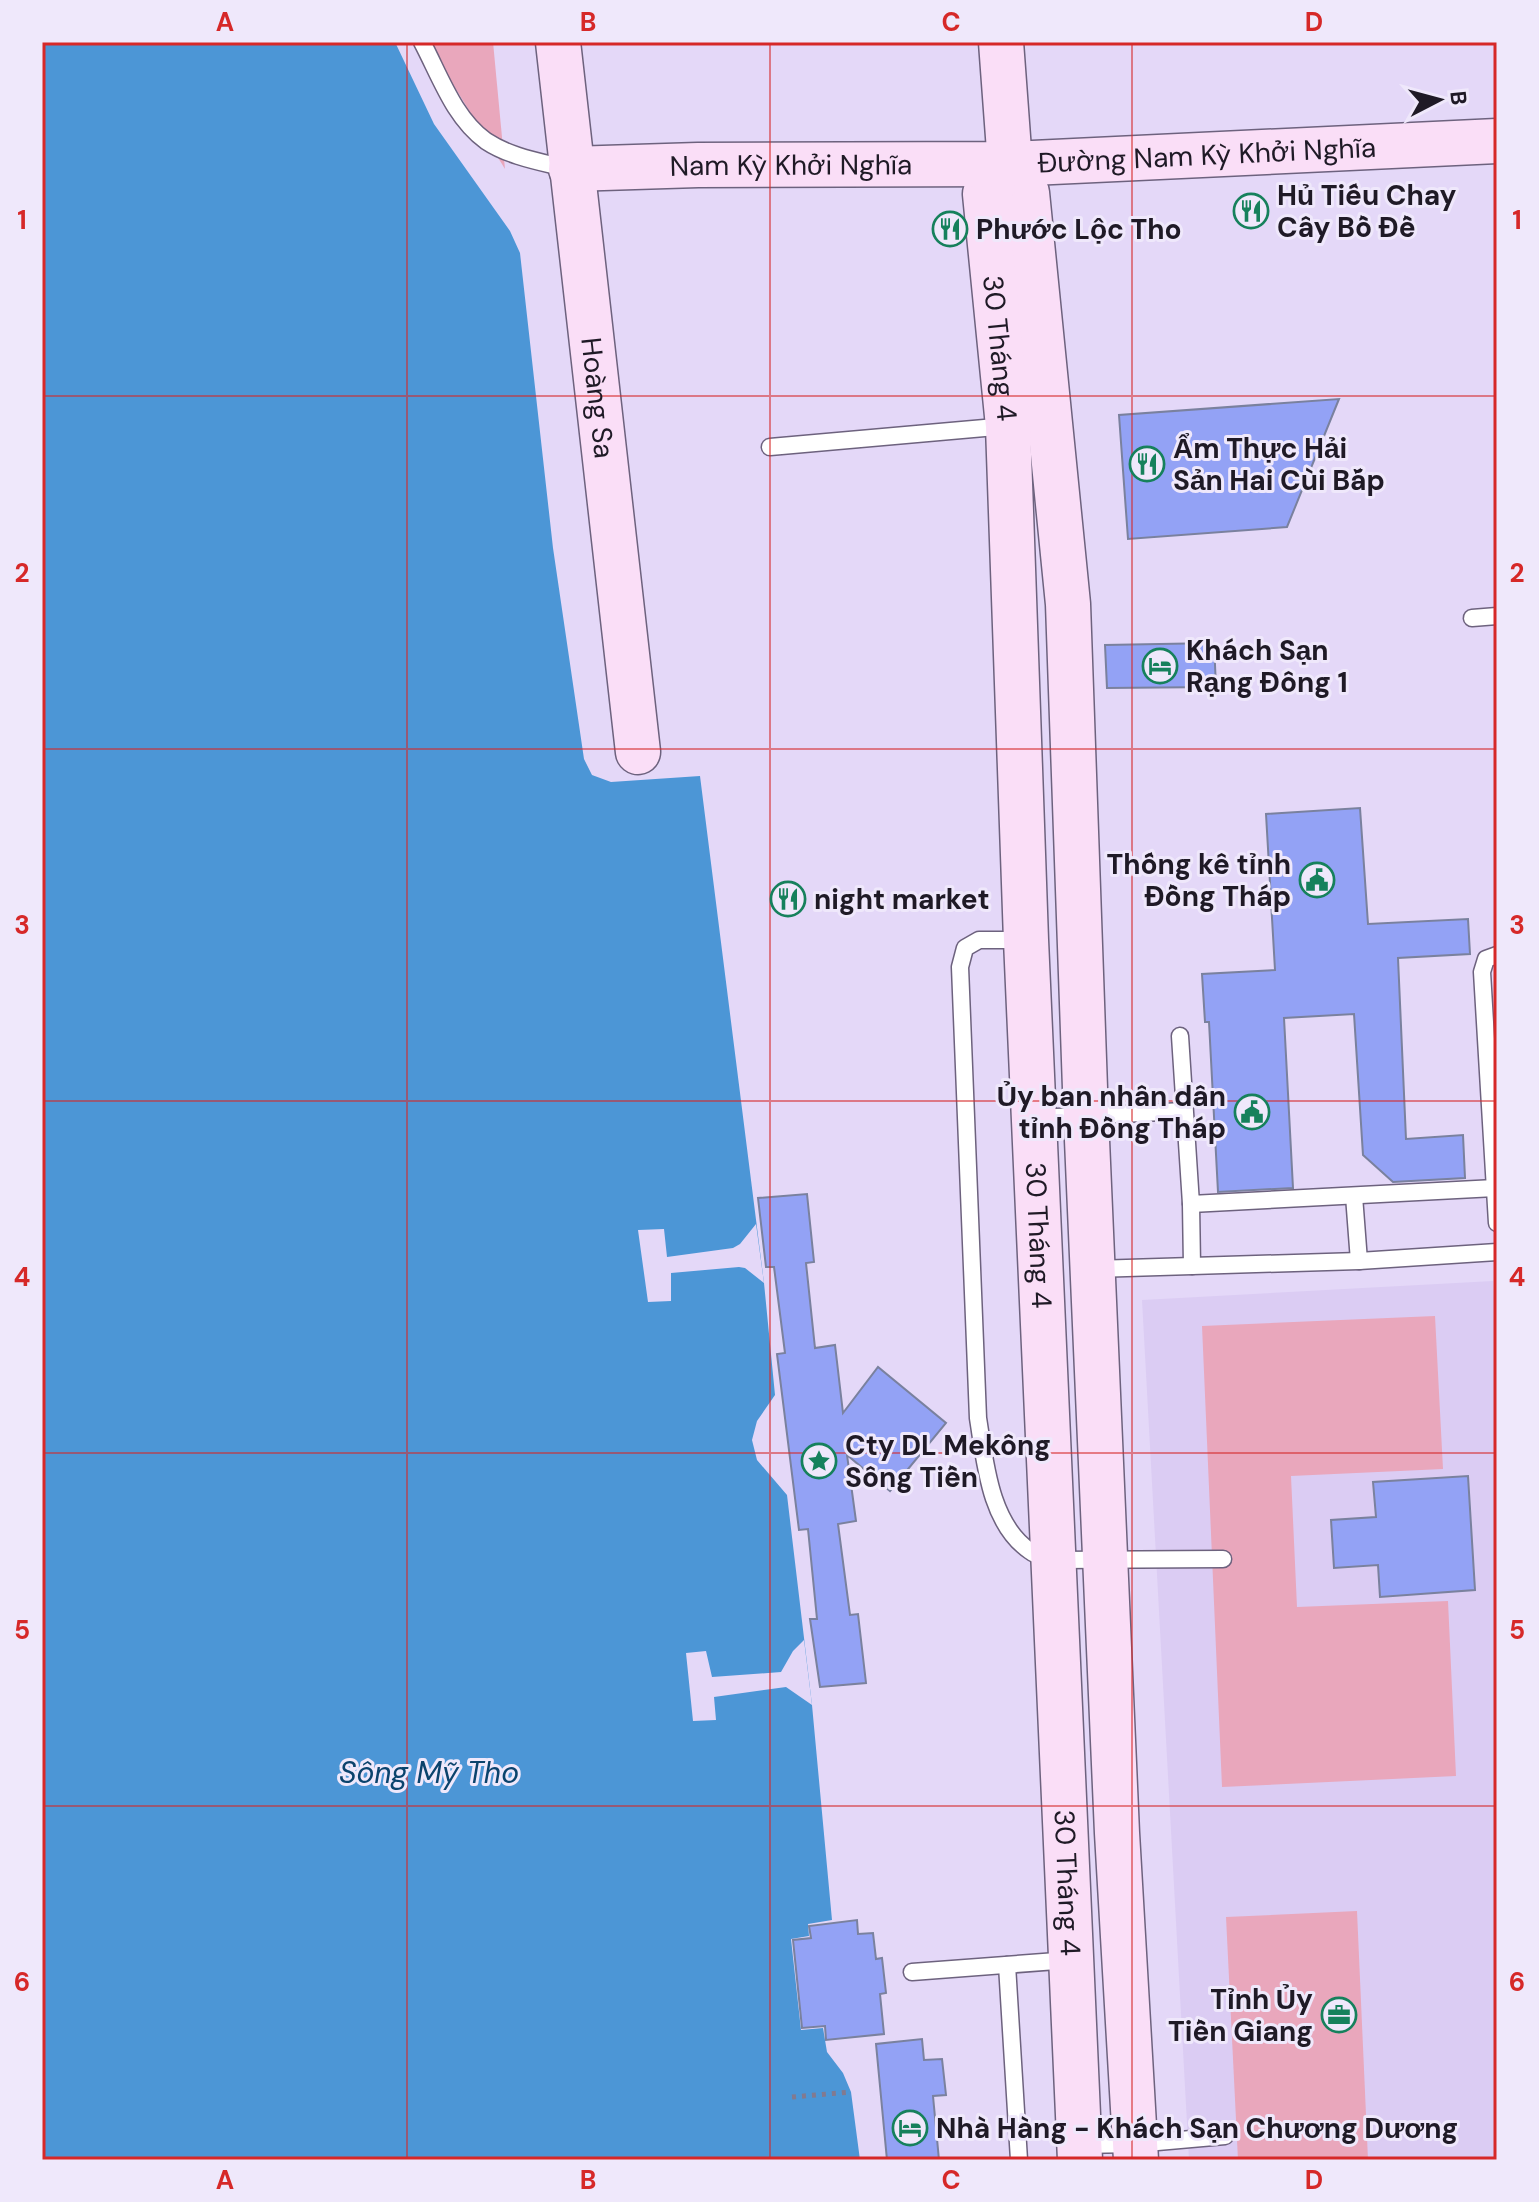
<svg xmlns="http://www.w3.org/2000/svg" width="1539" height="2202" font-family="'DM Sans',sans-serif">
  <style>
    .built { fill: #dbccf3 }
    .green { fill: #e9a7bc }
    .water { fill: #4c96d6 }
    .pier { fill: #e4d8f8 }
    .building { fill: #93a2f5; stroke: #7a819e; stroke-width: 2 }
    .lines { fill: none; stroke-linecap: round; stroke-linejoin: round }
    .lane-casing { stroke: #6d627e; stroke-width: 19 }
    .secondary-casing { stroke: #6d627e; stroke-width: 47 }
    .path { stroke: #827a90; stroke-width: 5; stroke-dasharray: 4 6; stroke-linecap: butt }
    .lane { stroke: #fff; stroke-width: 16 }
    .secondary { stroke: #fadef7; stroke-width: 44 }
    .grid { fill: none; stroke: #d62828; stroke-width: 2; stroke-opacity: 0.55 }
    .labels { text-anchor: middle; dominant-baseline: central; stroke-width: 6; stroke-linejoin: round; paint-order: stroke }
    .street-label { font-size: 28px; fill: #1f1a26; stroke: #efe8fb }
    .poi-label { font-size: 28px; font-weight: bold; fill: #1f1a26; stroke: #efe8fb; text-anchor: start }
    .water-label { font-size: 30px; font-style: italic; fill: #0b436d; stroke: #efe8fb }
    .neatline { fill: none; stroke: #d62828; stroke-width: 3 }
    .grid-label { font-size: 26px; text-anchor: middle; font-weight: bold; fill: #d62828 }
  </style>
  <rect width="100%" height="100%" fill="#e4d8f8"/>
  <polygon class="built" points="1493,1281 1497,1351 1497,2160 1189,2160 1142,1300"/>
  <g class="green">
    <polygon points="431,42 493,42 505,169 441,65"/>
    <polygon points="1435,1316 1443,1469 1291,1476 1297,1607 1448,1601 1456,1776 1222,1787 1202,1326"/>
    <polygon points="1357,1911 1368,2160 1238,2160 1226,1917"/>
  </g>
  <polygon class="water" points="42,42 395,42 434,124 510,231 520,253 553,548 584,759 592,775 611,782 700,776 764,1283 775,1395 757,1421 752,1440 757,1460 787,1495 812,1705 832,1920 808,1924 809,1936 791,1939 801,2030 823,2028 827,2052 843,2073 851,2092 860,2160 42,2160"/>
  <g class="pier">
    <polygon points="756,1224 764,1283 745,1268 739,1267 671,1273 671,1301 648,1302 638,1230 664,1229 667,1257 733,1248 740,1244"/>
    <polygon points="804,1640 812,1705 786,1687 714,1697 716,1720 693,1721 686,1653 706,1651 712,1677 781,1672 793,1651"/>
  </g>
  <g class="building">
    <polygon points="1339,399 1287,527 1128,539 1119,415"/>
    <polygon points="1214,643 1216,687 1107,688 1105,645"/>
    <polygon points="1360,808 1368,924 1468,919 1470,954 1398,958 1406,1139 1463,1135 1465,1178 1393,1182 1363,1155 1354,1014 1284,1018 1293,1188 1218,1192 1209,1022 1205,1022 1202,974 1275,970 1266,814"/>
    <polygon points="807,1194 814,1262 806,1263 815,1348 835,1345 843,1413 878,1367 946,1423 890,1491 847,1455 856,1521 838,1524 850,1615 858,1614 866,1683 820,1687 810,1619 817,1619 808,1529 799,1530 777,1354 785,1353 774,1267 766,1267 758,1198"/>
    <polygon points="1468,1476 1475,1590 1380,1597 1378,1565 1334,1568 1331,1520 1376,1517 1373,1482"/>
    <polygon points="857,1920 858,1934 873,1933 876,1959 882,1958 886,1993 880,1994 884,2034 826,2040 825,2026 802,2028 793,1940 811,1938 809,1926"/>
    <polygon points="922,2039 924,2060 942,2059 946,2095 933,2096 939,2160 887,2160 876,2044"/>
  </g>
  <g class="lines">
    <g class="lane-casing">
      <g id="lane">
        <path d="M 422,42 C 440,76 454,118 486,141 C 510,157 542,162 569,169"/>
        <polyline points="770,447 1007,426"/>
        <polyline points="1472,618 1497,616"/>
        <path d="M 1024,940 L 979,940 L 965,948 L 960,967 L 978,1418 C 985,1462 990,1524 1030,1551 C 1036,1556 1046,1558 1054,1560 L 1223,1559"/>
        <polyline points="1497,955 1486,959 1482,972 1497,1223"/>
        <polyline points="1180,1036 1191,1204 1495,1188"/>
        <polyline points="1036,1118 1184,1111"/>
        <polyline points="1354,1196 1359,1261"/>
        <polyline points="1191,1204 1192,1266 1359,1261 1497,1252"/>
        <polyline points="1094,1269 1192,1266"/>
        <polyline points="1007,1965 1019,2160"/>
        <polyline points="912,1972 1070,1960"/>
        <polyline points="1079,2145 1135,2144 1225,2136"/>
      </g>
    </g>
    <g class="secondary-casing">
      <g id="secondary">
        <path id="s1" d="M 558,42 L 638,752"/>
        <polyline points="1001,42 1010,164 1027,193 1068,604 1086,1117 1117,1833 1136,2160"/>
        <path id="s2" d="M 1010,164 L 985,194 L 1008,426 L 1026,940 L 1080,2160"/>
        <path id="s3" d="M 571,169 L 698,165 L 1010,164 L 1497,141"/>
      </g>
    </g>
    <polyline class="path" points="792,2097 851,2092"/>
    <use href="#lane" class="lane"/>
    <use href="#secondary" class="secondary"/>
  </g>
  <path class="grid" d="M 407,42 L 407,2160M 770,42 L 770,2160M 1132,42 L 1132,2160M 42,396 L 1497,396M 42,749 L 1497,749M 42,1101 L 1497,1101M 42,1453 L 1497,1453M 42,1806 L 1497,1806"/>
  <defs>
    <g id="restaurant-ring" transform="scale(1.8)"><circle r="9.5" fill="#efe8fb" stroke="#16815c" stroke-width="1.5"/><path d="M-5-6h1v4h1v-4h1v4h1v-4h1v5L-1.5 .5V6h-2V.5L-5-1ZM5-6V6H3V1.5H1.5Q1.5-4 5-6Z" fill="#16815c"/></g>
    <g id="hotel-ring" transform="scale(1.8)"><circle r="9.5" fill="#efe8fb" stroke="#16815c" stroke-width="1.5"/><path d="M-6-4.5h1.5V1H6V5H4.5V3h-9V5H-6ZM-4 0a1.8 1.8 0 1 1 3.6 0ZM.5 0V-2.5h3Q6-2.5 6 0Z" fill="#16815c"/></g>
    <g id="civic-ring" transform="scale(1.8)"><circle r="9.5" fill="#efe8fb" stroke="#16815c" stroke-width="1.5"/><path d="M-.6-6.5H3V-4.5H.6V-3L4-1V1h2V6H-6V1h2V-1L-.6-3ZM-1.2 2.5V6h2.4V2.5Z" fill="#16815c"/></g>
    <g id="sight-ring" transform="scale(1.8)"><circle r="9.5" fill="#efe8fb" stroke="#16815c" stroke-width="1.5"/><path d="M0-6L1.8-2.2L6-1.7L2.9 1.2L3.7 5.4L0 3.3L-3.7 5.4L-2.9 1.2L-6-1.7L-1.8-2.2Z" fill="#16815c"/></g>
    <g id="office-ring" transform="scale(1.8)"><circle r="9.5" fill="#efe8fb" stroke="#16815c" stroke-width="1.5"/><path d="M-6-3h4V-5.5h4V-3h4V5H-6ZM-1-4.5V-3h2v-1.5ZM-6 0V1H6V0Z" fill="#16815c"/></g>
  </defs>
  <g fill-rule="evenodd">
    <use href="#restaurant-ring" x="1251" y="211"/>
    <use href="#restaurant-ring" x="950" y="229"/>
    <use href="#restaurant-ring" x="1147" y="464"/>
    <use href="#hotel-ring" x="1160" y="666"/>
    <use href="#civic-ring" x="1317" y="880"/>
    <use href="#restaurant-ring" x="788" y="899"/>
    <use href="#civic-ring" x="1252" y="1112"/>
    <use href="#sight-ring" x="819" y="1461"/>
    <use href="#office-ring" x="1339" y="2015"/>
    <use href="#hotel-ring" x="910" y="2128"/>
  </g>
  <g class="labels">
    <g class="street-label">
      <text stroke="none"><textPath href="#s3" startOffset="636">Đường Nam Kỳ Khởi Nghĩa</textPath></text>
      <text stroke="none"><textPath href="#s3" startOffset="220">Nam Kỳ Khởi Nghĩa</textPath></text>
      <text stroke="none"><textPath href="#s2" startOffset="194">30 Tháng 4</textPath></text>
      <text stroke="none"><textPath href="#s1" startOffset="358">Hoàng Sa</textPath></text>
      <text stroke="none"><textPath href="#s2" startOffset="1082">30 Tháng 4</textPath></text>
      <text stroke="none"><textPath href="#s2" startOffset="1730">30 Tháng 4</textPath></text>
    </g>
    <g class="poi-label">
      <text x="1277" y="195">Hủ Tiếu Chay<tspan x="1277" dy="32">Cây Bồ Đề</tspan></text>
      <text x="976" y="229">Phước Lộc Tho</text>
      <text x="1173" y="448">Ẩm Thực Hải<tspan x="1173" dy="32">Sản Hai Cùi Bắp</tspan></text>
      <text x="1186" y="650">Khách Sạn<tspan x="1186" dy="32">Rạng Đông 1</tspan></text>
      <text x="1291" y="864" text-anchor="end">Thống kê tỉnh<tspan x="1291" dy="32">Đồng Tháp</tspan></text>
      <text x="814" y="899">night market</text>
      <text x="1226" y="1096" text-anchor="end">Ủy ban nhân dân<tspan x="1226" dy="32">tỉnh Đồng Tháp</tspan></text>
      <text x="845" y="1445">Cty DL Mekông<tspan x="845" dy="32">Sông Tiền</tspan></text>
      <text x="1313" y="1999" text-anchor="end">Tỉnh Ủy<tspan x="1313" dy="32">Tiền Giang</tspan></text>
      <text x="936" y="2128">Nhà Hàng - Khách Sạn Chương Dương</text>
    </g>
    <g class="water-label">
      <text x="429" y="1772">Sông Mỹ Tho</text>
    </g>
  </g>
  <rect width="1539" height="2202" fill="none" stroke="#efe8fb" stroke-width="88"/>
  <g transform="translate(1439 100) rotate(84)" stroke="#efe8fb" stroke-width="6" paint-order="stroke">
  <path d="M0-6L14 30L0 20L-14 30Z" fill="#1f1a26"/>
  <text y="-12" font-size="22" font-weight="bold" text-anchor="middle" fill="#1f1a26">B</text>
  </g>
  <rect x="44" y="44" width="1451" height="2114" class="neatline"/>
  <g class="grid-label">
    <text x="225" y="31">A</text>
    <text x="588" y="31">B</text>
    <text x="951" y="31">C</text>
    <text x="1314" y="31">D</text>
    <text x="22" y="229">1</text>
    <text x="1517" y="229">1</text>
    <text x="22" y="582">2</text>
    <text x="1517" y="582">2</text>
    <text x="22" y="934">3</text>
    <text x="1517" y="934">3</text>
    <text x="22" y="1286">4</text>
    <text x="1517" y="1286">4</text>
    <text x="22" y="1639">5</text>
    <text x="1517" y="1639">5</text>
    <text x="22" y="1991">6</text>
    <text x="1517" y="1991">6</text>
    <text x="225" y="2189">A</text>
    <text x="588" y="2189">B</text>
    <text x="951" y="2189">C</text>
    <text x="1314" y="2189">D</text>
  </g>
</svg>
